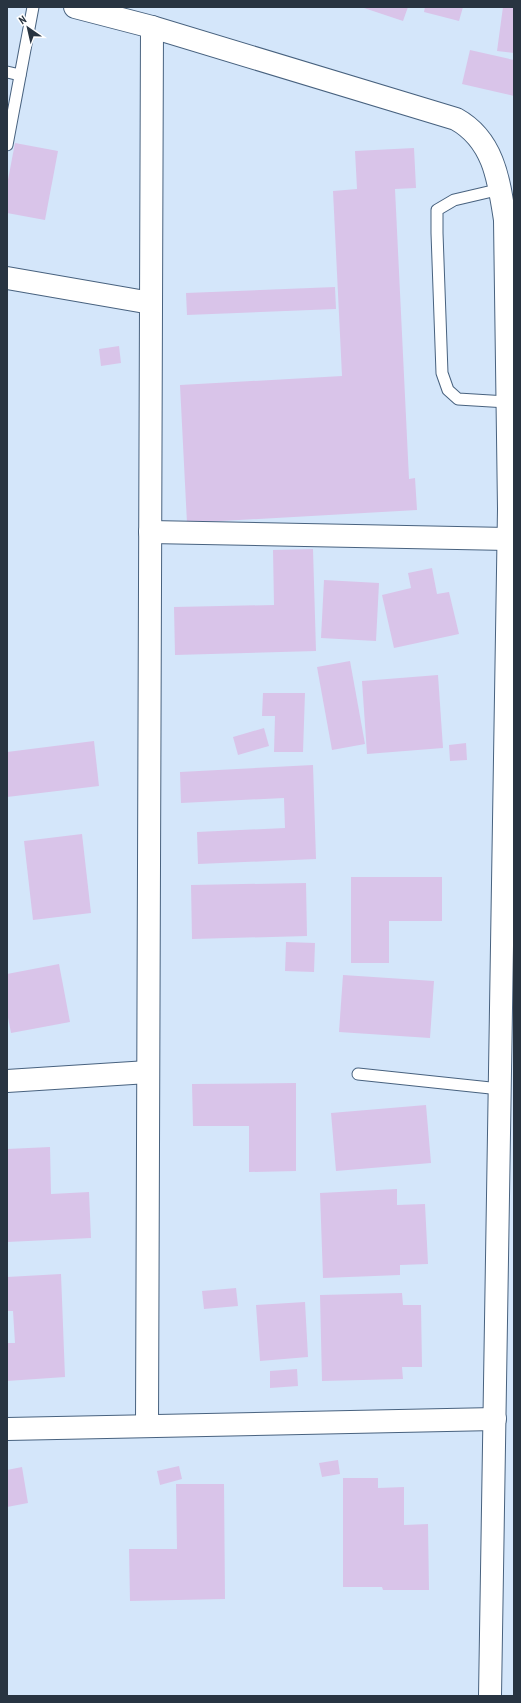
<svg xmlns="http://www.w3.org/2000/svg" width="521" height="1703" font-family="'PT Sans Narrow',sans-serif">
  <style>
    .building { fill: #d9c4e9 }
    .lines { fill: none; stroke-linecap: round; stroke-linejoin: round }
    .service-casing { stroke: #48627f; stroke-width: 13 }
    .minor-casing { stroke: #48627f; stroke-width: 24 }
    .service { stroke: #fff; stroke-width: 11 }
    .minor { stroke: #fff; stroke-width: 22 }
  </style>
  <rect width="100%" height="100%" fill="#d4e6fa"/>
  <g class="building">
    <polygon points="361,7 408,7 403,21"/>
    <polygon points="425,7 463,7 459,21 424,12"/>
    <polygon points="503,7 514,7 514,53 497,51"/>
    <polygon points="470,50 514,60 514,96 462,84"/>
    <polygon points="15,143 58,151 45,220 7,213 7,185"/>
    <polygon points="414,148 416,188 395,189 409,479 415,478 417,510 187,523 180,385 342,376 333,191 357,189 355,151"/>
    <polygon points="335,287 336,309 187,315 186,293"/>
    <polygon points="119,346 121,363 101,366 99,349"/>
    <polygon points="313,549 316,651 175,655 174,607 274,605 273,550"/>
    <polygon points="432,568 437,594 449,592 459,634 394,648 382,595 411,588 408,573"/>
    <polygon points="324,580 379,583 376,641 321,638"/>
    <polygon points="350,661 365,744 332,750 317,667"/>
    <polygon points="438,675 443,748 367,754 362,681"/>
    <polygon points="263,693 305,693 303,752 274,752 275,716 262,716"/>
    <polygon points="264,728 269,746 238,755 233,737"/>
    <polygon points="94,741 99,786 7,797 7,752"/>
    <polygon points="466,743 467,760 450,761 449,745"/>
    <polygon points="313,765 316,859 198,864 197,832 285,828 284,798 181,803 180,772"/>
    <polygon points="82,834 91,913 33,920 24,841"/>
    <polygon points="351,877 442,877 442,921 389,921 389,963 351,963"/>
    <polygon points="306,883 307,936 192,939 191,885"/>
    <polygon points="286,942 315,943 314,972 285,971"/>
    <polygon points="59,964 70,1022 11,1033 7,1012 7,974"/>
    <polygon points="343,975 434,981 430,1038 339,1032"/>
    <polygon points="296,1083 296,1171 249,1172 249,1126 193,1126 192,1084"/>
    <polygon points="426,1105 431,1163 336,1171 331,1113"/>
    <polygon points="50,1147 51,1194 89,1192 91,1238 7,1242 7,1149"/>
    <polygon points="397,1189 397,1205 425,1204 428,1264 400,1265 400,1275 323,1278 320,1193"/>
    <polygon points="61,1274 65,1377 7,1381 7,1343 15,1343 13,1311 7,1311 7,1277"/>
    <polygon points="236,1288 238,1306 204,1309 202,1291"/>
    <polygon points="402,1293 403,1305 421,1305 422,1367 402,1367 403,1379 322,1381 320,1295"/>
    <polygon points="305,1302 308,1357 260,1361 256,1305"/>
    <polygon points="297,1369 298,1386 270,1388 270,1371"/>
    <polygon points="338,1460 340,1474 322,1477 319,1463"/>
    <polygon points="179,1466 182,1479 160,1485 157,1471"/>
    <polygon points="22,1467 28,1503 7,1507 7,1470"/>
    <polygon points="343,1478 378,1478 378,1488 404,1487 404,1525 428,1524 429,1590 383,1590 382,1587 343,1587"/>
    <polygon points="176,1484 224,1484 225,1599 130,1601 129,1549 177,1549"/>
  </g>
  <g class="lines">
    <g class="service-casing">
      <g id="service">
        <polyline points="7,72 20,75"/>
        <polyline points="7,145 33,7"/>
        <polyline points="501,189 454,200 437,210 437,233 442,373 448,390 458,399 507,402"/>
        <polyline points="358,1074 500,1089"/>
      </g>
    </g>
    <g class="minor-casing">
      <g id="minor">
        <path d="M 75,7 L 152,27 L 456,119 C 494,140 499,181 505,220 L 509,509 L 490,1696"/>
        <polyline points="7,278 151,303"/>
        <polyline points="150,532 508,539"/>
        <polyline points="7,1081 148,1072"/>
        <polyline points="147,1425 152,27"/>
        <polyline points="7,1429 495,1419"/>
      </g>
    </g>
    <use href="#service" class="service"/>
    <use href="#minor" class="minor"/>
  </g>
  <rect width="521" height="1703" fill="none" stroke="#283441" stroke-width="16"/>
  <g transform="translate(28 28) rotate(326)" stroke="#ffffff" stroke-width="3" paint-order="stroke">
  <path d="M0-3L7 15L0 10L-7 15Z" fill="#283441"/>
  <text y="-6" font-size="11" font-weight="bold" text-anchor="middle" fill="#283441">N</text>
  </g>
</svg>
